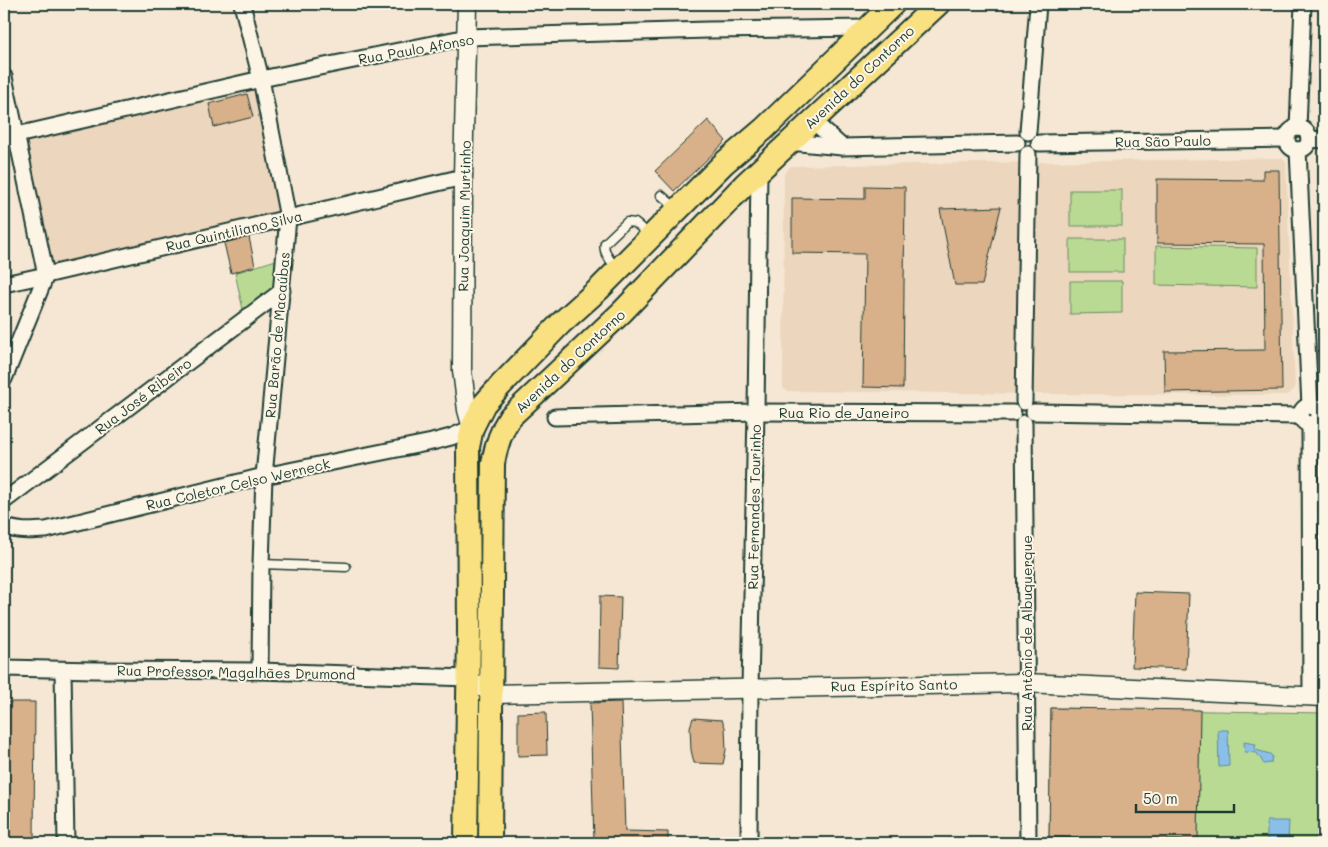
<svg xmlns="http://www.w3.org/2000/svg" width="1328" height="847" font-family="Mali,sans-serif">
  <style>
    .built { fill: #ecd6bd }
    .green { fill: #b9da93; stroke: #6c8c64 }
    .water { fill: #8bbfe8; stroke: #608ba0 }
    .building { fill: #d8b089; stroke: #1f3d34 }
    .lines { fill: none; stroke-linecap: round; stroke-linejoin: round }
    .service-casing { stroke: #1f3d34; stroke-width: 11 }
    .minor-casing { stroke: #1f3d34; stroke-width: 19 }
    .tertiary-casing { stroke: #1f3d34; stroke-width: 21 }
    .primary-casing { stroke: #1f3d34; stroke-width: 26 }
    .service { stroke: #fcf5e5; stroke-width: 8 }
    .minor { stroke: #fcf5e5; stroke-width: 15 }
    .tertiary { stroke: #fcf5e5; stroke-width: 18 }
    .primary { stroke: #f9e181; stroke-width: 22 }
    .labels { text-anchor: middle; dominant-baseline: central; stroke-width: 4; stroke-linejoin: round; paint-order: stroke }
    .street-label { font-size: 14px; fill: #1f3d34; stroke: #fcf5e5 }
  </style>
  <rect width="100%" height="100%" fill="#f5e7d3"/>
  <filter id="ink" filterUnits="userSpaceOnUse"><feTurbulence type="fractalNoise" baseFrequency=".02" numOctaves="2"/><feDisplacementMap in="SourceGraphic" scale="10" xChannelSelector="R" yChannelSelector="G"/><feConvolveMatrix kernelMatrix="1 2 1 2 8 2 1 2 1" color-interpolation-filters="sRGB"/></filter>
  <g filter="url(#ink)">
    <g class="built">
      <polygon points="261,81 288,220 49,276 18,135"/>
      <polygon points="1282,158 1286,162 1295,388 1288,395 1042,394 788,391 783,388 784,174 791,166"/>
    </g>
    <g class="green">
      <rect x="1070" y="190" width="52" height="36"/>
      <polygon points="288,220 280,291 245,319 235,273 279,259 277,223"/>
      <rect x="1070" y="239" width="53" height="33"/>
      <polygon points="1156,246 1257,248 1257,287 1156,285"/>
      <polygon points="1070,281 1122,281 1122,313 1070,314"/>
      <polygon points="1051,708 1324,713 1324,843 1049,843"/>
    </g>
    <g class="water">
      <polygon points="1218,730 1228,730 1229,766 1219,767"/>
      <polygon points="1244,742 1256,744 1255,748 1256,750 1270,754 1272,756 1271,763 1264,764 1257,753 1245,752"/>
      <polygon points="1267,821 1289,821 1288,843 1267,843"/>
    </g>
    <g class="building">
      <polygon points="247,94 253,117 214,127 209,104"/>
      <polygon points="708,120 726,141 674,191 655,171"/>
      <polygon points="1263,170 1279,170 1282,390 1165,392 1164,351 1265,350 1264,244 1157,243 1157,179 1263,180"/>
      <polygon points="865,186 905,187 903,388 863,387 865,254 792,253 792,198 865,199"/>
      <polygon points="1001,207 982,285 955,285 940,209"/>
      <polygon points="249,237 255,266 231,273 224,243"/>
      <polygon points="1135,592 1189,594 1186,669 1132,667"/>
      <polygon points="600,596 621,597 619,668 599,667"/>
      <polygon points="4,702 35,702 34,843 4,843"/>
      <polygon points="621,702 625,831 668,832 668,843 594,842 590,703"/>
      <polygon points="1051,708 1200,710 1198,840 1049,837"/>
      <polygon points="546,712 547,755 518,756 518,713"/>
      <polygon points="693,718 722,720 725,727 726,750 723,764 694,763 691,750 690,727"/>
    </g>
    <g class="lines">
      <g class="service-casing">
        <g id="service">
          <polyline points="661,195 676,208"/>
          <path d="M 616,268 C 611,261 602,252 605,243 L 627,222 L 635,223 L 650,235"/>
          <polyline points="261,564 346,567"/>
        </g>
      </g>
      <g class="minor-casing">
        <g id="minor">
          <polyline points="242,4 261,79 288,218 264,476 261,564 260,671"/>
          <polyline points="4,77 46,275 4,379"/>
          <polyline points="812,120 842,147"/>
          <circle cx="1298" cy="139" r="11"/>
          <polyline points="1298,128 1303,4"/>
          <polyline points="1028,132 1038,4"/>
          <polyline points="4,138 261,79 467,37 708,30 867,28"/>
          <polyline points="1309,139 1324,140"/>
          <polyline points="789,142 842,147 1017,143"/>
          <polyline points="1039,143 1286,139"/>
          <polyline points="1298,150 1310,406"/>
          <polyline points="4,284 46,275 463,177"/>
          <polyline points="1024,402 1028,154"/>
          <circle cx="1310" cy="415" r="9"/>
          <polyline points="1034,412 1301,416"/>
          <polyline points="555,417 756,412 1013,413"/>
          <polyline points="1024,423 1028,843"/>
          <polyline points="1310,424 1311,697"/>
          <polyline points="4,501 282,291"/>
          <path d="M 4,526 C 17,532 31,531 46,530 L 264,476 L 432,442 L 451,437 L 472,428"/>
          <polyline points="4,668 95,670 260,671 468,678"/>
          <polyline points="63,670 66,843"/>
          <polyline points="749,843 750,688 756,412 759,171"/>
        </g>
      </g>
      <g class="tertiary-casing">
        <g id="tertiary">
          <polyline points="467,4 463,177 462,370 467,410 472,428"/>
          <polyline points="481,686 492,694 1026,683 1324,697"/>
        </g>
      </g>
      <g class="primary-casing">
        <g id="primary">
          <polyline points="466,843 469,629 468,447 472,428 484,404 501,385 561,323 599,289 724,163 764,129 893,4"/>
          <path d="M 490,843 L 493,463 C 496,446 500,432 510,417 L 622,312 L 745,184 L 938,4"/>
        </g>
      </g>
      <use href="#service" class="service"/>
      <use href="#minor" class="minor"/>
      <use href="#tertiary" class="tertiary"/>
      <use href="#primary" class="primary"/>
    </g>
  </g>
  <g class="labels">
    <g class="street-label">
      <text transform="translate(416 49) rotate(-10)">Rua Paulo Afonso</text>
      <text transform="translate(859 77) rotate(-43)">Avenida do Contorno</text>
      <text transform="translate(1163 141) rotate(-1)">Rua São Paulo</text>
      <text transform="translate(464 216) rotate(-89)">Rua Joaquim Murtinho</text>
      <text transform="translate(234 231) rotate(-13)">Rua Quintiliano Silva</text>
      <text transform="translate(277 335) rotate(-85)">Rua Barão de Macaúbas</text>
      <text transform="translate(570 361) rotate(-43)">Avenida do Contorno</text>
      <text transform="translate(143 396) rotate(-37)">Rua José Ribeiro</text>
      <text x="844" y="412">Rua Rio de Janeiro</text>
      <text transform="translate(238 484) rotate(-13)">Rua Coletor Celso Werneck</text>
      <text transform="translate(754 507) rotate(-89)">Rua Fernandes Tourinho</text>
      <text transform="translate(1026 633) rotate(-90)">Rua Antônio de Albuquerque</text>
      <text transform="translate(236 672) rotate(1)">Rua Professor Magalhães Drumond</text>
      <text transform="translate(894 685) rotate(-1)">Rua Espírito Santo</text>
    </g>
  </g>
  <rect width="1328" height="847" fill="none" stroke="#fcf5e5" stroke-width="20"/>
  <rect x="10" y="10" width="1308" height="827" fill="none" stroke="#1f3d34" stroke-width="2" filter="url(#ink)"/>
  <path d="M1136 804v8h98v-8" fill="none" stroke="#1f3d34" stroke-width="2.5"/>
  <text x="1143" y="804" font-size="15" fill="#1f3d34" stroke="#fcf5e5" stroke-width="4" paint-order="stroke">50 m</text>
</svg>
